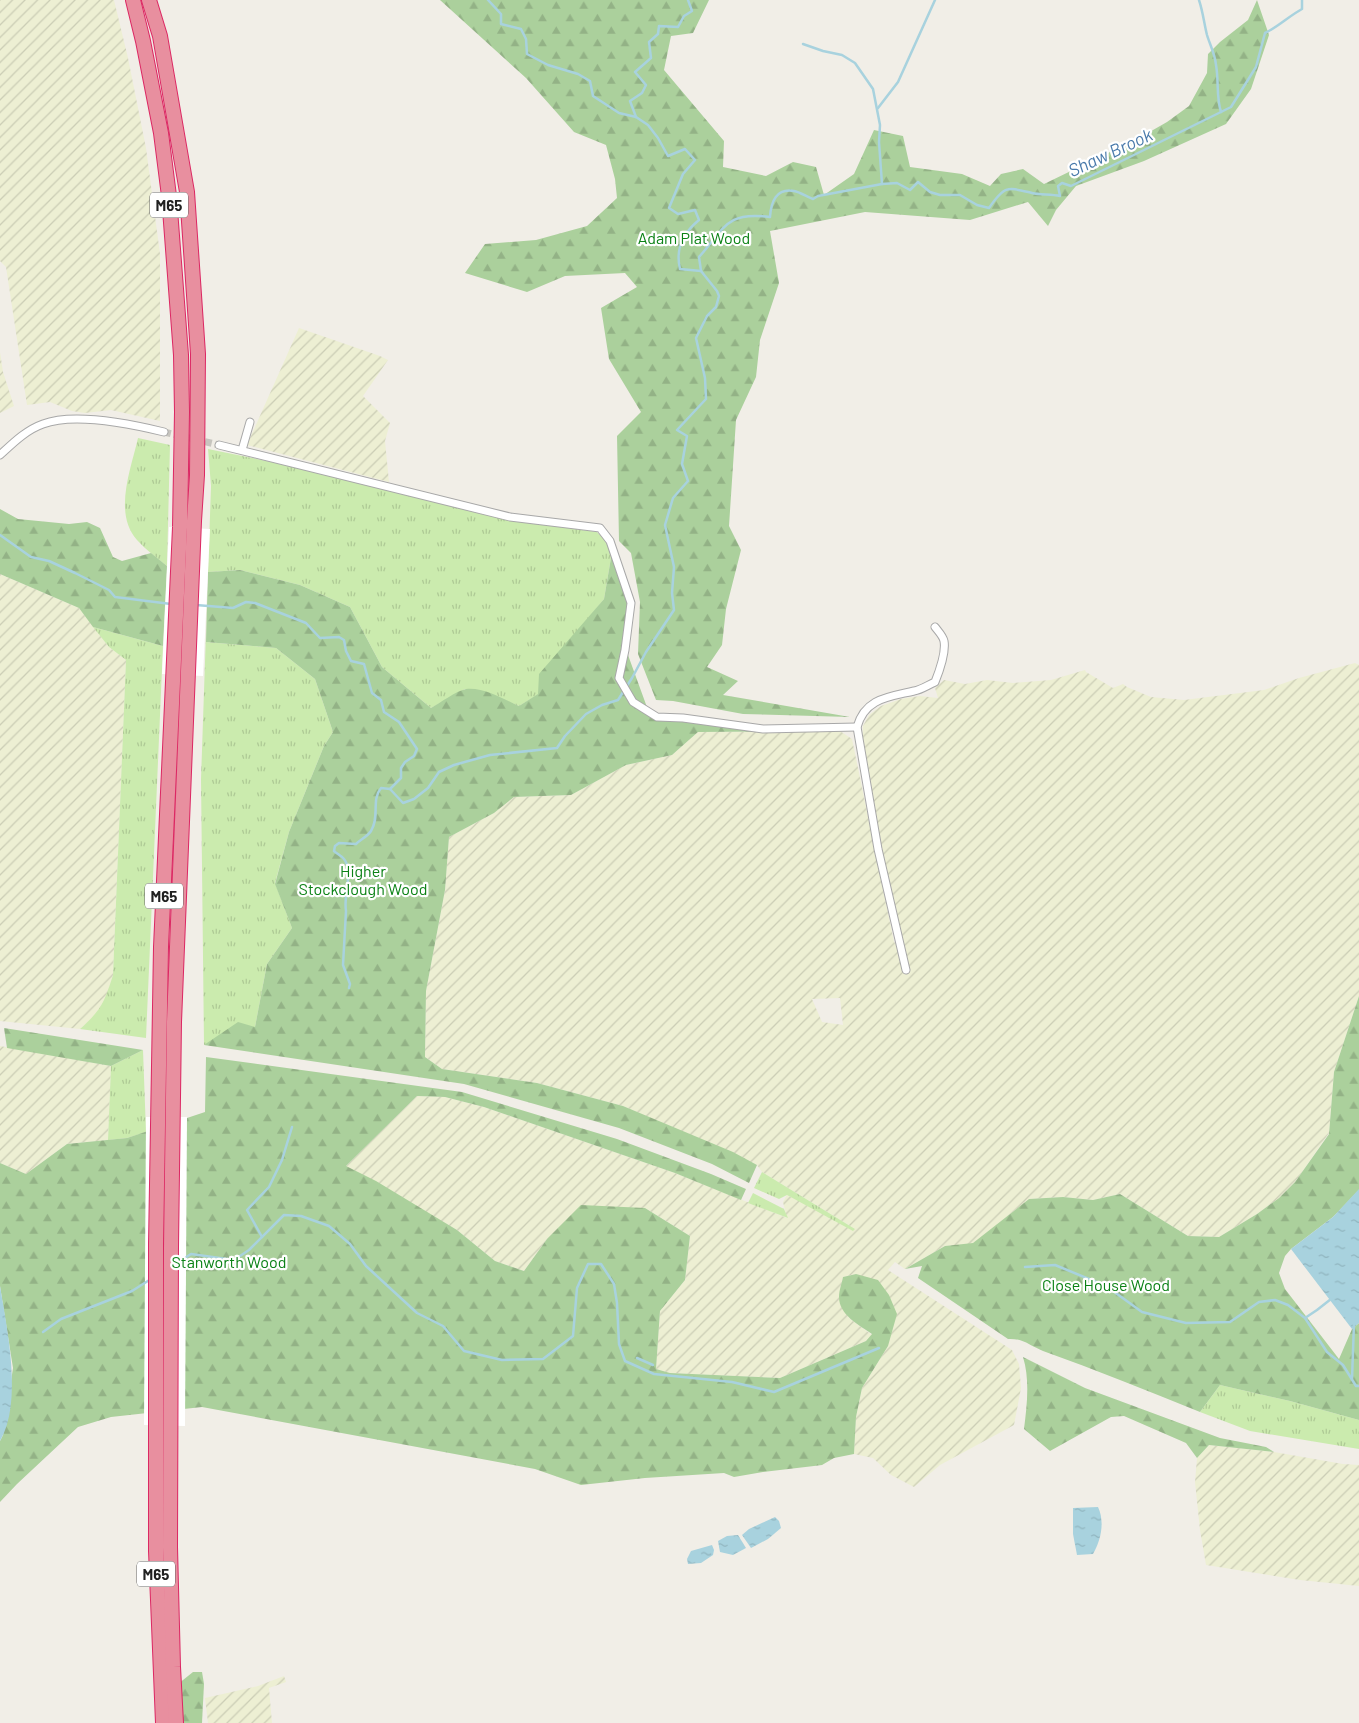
<svg xmlns="http://www.w3.org/2000/svg" width="1359" height="1723" font-family="Barlow,sans-serif">
  <style>
    .farmland { fill: url(#farmland-furrows); fill-rule: evenodd }
    .grass { fill: url(#grass-tufts) }
    .forest { fill: url(#forest-firs) }
    .water { fill: url(#water-ripples) }
    .pier { fill: #fff }
    .lines { fill: none; stroke-linecap: round; stroke-linejoin: round }
    .stream { stroke: #a8d2de; stroke-width: 2.5 }
    .minor-tunnel { stroke: #c7c5bf; stroke-width: 7; stroke-dasharray: 7 3.5; stroke-linecap: butt }
    .minor-casing { stroke: #a8a8a8; stroke-width: 9 }
    .motorway-casing { stroke: #dc2763; stroke-width: 16 }
    .minor { stroke: #fff; stroke-width: 7 }
    .motorway { stroke: #e88f9f; stroke-width: 14 }
    .labels { text-anchor: middle; dominant-baseline: central; stroke-width: 4.5; stroke-linejoin: round; paint-order: stroke }
    .shield { fill: #fff; stroke: #646464; stroke-width: 1 }
    .shield-label { font-size: 15px; font-weight: bold; fill: #212121 }
    .park-label { font-size: 16px; fill: #0b8216; stroke: #fff }
    .water-label { font-size: 18px; font-style: italic; fill: #4879aa; stroke: #fff }
  </style>
  <defs>
    <pattern id="farmland-furrows" width="10" height="10" patternUnits="userSpaceOnUse" patternTransform="scale(1.25)"><rect width="10" height="10" fill="#edefd3"/><path d="M-1 1l2-2M0 10L10 0M9 11l2-2" fill="none" stroke="#cbcdb5"/></pattern>
    <pattern id="grass-tufts" width="24" height="20" patternUnits="userSpaceOnUse" patternTransform="scale(1.25)"><rect width="24" height="20" fill="#cbebae"/><path d="M3 7l-1-3M5 7V3M7 7l1-3M15 17l-1-3M17 17v-4M19 17l1-3" fill="none" stroke="#aec995"/></pattern>
    <pattern id="forest-firs" width="22" height="20" patternUnits="userSpaceOnUse" patternTransform="scale(1.25)"><rect width="22" height="20" fill="#abd09c"/><path d="M5 1l3.5 6h-7zM16 11l3.5 6h-7z" fill="#93b286"/></pattern>
    <pattern id="water-ripples" width="26" height="14" patternUnits="userSpaceOnUse" patternTransform="scale(1.25)"><rect width="26" height="14" fill="#a8d2de"/><path d="M2 4q2-2 4 0t4 0M15 11q2-2 4 0t4 0" fill="none" stroke="#90b4be"/></pattern>
  </defs>
  <rect width="100%" height="100%" fill="#f1eee7"/>
  <g class="farmland">
    <polygon points="0,0 114,0 128,58 146,148 160,254 160,421 111,410 85,413 72,411 50,402 27,405 6,267 0,261"/>
    <polygon points="299,328 380,356 388,360 363,396 390,423 385,441 389,482 247,445"/>
    <polygon points="0,352 3,372 14,406 0,413"/>
    <polygon points="0,574 79,608 109,647 126,660 113,975 105,1002 96,1015 80,1029 0,1021"/>
    <path d="M 1355,663 L 1359,665 L 1359,996 L 1334,1072 L 1329,1133 L 1295,1182 L 1279,1198 L 1257,1214 L 1219,1237 L 1188,1236 L 1120,1194 L 1093,1200 L 1063,1197 L 1029,1199 L 973,1244 L 945,1246 L 905,1269 L 895,1262 L 888,1270 L 1012,1350 L 1019,1364 L 1021,1388 L 1014,1425 L 940,1465 L 914,1487 L 891,1475 L 873,1458 L 854,1454 L 856,1417 L 862,1388 L 888,1346 L 856,1274 L 843,1277 L 839,1296 L 849,1318 L 872,1335 L 866,1341 L 780,1378 L 670,1373 L 656,1369 L 660,1311 L 685,1280 L 690,1236 L 645,1208 L 547,1239 L 524,1271 L 495,1261 L 457,1230 L 345,1167 L 417,1096 L 445,1097 L 484,1107 L 675,1173 L 787,1218 L 783,1202 L 787,1195 L 855,1229 L 762,1172 L 757,1165 L 623,1106 L 537,1083 L 442,1069 L 425,1057 L 426,991 L 445,890 L 449,837 L 494,813 L 514,797 L 571,795 L 626,765 L 672,755 L 698,732 L 840,731 L 852,739 L 894,942 L 904,951 L 879,845 L 862,740 L 863,726 L 869,715 L 881,706 L 901,699 L 920,696 L 938,698 L 935,688 L 944,680 L 965,684 L 987,680 L 1013,683 L 1051,680 L 1085,670 L 1086,672 L 1113,688 L 1123,684 L 1127,687 L 1151,697 L 1184,700 L 1264,690 L 1299,678 ZM 840,998 L 843,1025 L 822,1022 L 812,999 Z"/>
    <polygon points="0,1046 111,1066 108,1140 67,1144 26,1174 0,1163"/>
    <polygon points="1209,1445 1274,1452 1343,1464 1359,1465 1359,1586 1300,1580 1206,1565 1200,1530 1195,1482 1197,1458"/>
    <polygon points="284,1676 286,1682 269,1688 272,1723 208,1723 205,1698 258,1686"/>
  </g>
  <g class="grass">
    <path d="M 138,438 L 170,445 L 167,566 C 157,558 146,550 137,540 C 113,513 131,469 138,438 Z"/>
    <polygon points="208,449 291,466 508,520 597,532 604,539 612,552 604,599 573,637 539,694 519,706 488,693 465,689 431,708 382,667 350,607 300,585 240,570 208,572 206,642 276,648 315,679 333,732 324,746 289,832 275,883 292,928 267,964 255,1027 204,1045 201,779 211,486"/>
    <path d="M 93,627 L 163,646 L 146,1038 L 80,1029 C 102,1009 104,1003 113,975 L 126,660 L 109,647 Z"/>
    <polygon points="143,1050 146,1132 127,1138 108,1140 111,1066"/>
    <polygon points="762,1172 855,1229 853,1231 787,1195 779,1199 754,1188"/>
    <polygon points="753,1193 784,1209 788,1218 748,1203"/>
    <polygon points="1220,1385 1290,1401 1359,1420 1359,1449 1250,1431 1200,1412"/>
  </g>
  <g class="forest">
    <polygon points="440,0 709,0 693,33 671,36 664,70 724,141 723,167 766,176 793,162 816,167 824,195 854,174 874,130 903,136 910,167 962,174 990,186 1001,174 1023,169 1044,184 1139,138 1167,122 1189,106 1207,73 1208,54 1220,42 1248,20 1257,0 1269,35 1251,89 1226,124 1144,161 1076,186 1056,210 1048,226 1028,202 970,220 865,212 770,231 779,283 760,340 756,377 736,420 729,526 741,550 726,609 722,645 707,667 738,681 723,695 850,717 743,714 673,701 656,700 638,654 640,602 631,553 619,541 617,436 641,412 609,359 601,308 637,287 625,273 565,276 527,292 465,273 485,244 536,240 587,226 617,198 615,179 606,145 574,132 526,78"/>
    <polygon points="0,509 18,519 69,524 87,522 100,528 113,557 122,561 151,553 167,566 163,646 93,627 79,608 0,574"/>
    <path d="M 612,552 L 628,604 L 628,655 L 648,710 L 666,719 L 840,731 L 698,732 L 672,755 L 626,765 L 571,795 L 514,797 L 494,813 L 449,837 L 445,890 L 426,991 L 425,1057 L 442,1069 L 537,1083 L 623,1106 L 733,1152 L 757,1165 L 749,1183 L 712,1164 L 619,1128 L 464,1084 L 204,1045 L 238,1022 L 255,1027 L 267,964 L 292,928 L 275,884 L 289,832 L 324,746 L 333,732 L 315,679 L 276,648 L 206,642 L 208,572 L 240,570 L 300,585 L 350,607 L 382,667 L 431,708 C 440,703 456,691 466,689 C 484,687 503,699 519,706 L 538,694 L 539,674 L 604,599 Z"/>
    <path d="M 1359,996 L 1359,1190 L 1333,1217 L 1291,1249 L 1285,1256 L 1279,1273 L 1285,1289 L 1339,1359 L 1352,1329 L 1359,1323 L 1359,1420 L 1290,1401 L 1220,1385 L 1200,1412 C 1148,1391 1096,1370 1043,1351 C 1030,1346 1023,1338 1008,1339 L 918,1278 L 922,1266 L 905,1269 L 945,1246 L 973,1243 L 1029,1199 L 1063,1197 L 1093,1200 L 1120,1194 L 1188,1236 L 1219,1237 L 1257,1214 L 1279,1198 L 1295,1182 L 1329,1134 L 1334,1072 Z"/>
    <polygon points="4,1028 143,1050 111,1066 7,1048"/>
    <path d="M 206,1057 L 462,1092 L 617,1139 L 711,1174 L 746,1189 L 741,1200 L 675,1173 L 484,1107 L 445,1097 L 417,1096 L 346,1166 L 376,1181 L 457,1230 L 495,1261 L 524,1271 L 547,1239 L 581,1205 L 645,1208 L 690,1236 L 685,1280 L 660,1311 L 656,1369 L 670,1373 L 780,1378 L 866,1341 L 872,1334 C 859,1325 839,1315 839,1297 C 839,1290 842,1283 843,1277 L 856,1274 L 878,1280 L 889,1295 L 897,1314 L 888,1346 L 862,1388 L 856,1417 L 854,1454 L 834,1458 L 822,1465 L 814,1466 L 763,1472 L 734,1477 L 724,1473 L 645,1478 L 581,1485 L 535,1469 L 202,1407 L 111,1417 L 78,1427 L 17,1484 L 0,1502 L 0,1441 L 3,1435 L 13,1368 L 0,1286 L 0,1163 L 26,1174 L 67,1144 L 127,1138 L 205,1112 Z"/>
    <path d="M 1023,1357 L 1085,1388 L 1220,1438 L 1266,1447 L 1274,1452 L 1209,1445 L 1197,1458 L 1186,1443 L 1124,1416 L 1111,1417 L 1050,1451 L 1024,1429 C 1027,1405 1030,1380 1023,1357 Z"/>
    <polygon points="193,1672 202,1672 204,1684 202,1723 180,1723 178,1684"/>
  </g>
  <g class="water">
    <polygon points="1359,1189 1359,1323 1352,1329 1291,1249 1333,1217"/>
    <path d="M 0,1286 C 7,1329 23,1402 0,1441 Z"/>
    <path d="M 1098,1507 C 1105,1522 1101,1540 1093,1554 L 1077,1555 L 1073,1534 L 1073,1508 Z"/>
    <polygon points="775,1517 779,1521 781,1528 768,1539 751,1548 742,1535 749,1529"/>
    <polygon points="738,1535 746,1548 733,1555 720,1552 718,1541 727,1536"/>
    <polygon points="712,1545 714,1550 713,1555 701,1563 688,1564 687,1559 691,1551"/>
  </g>
  <g class="pier">
    <polygon points="169,527 210,529 203,676 162,674"/>
    <polygon points="146,1117 187,1117 185,1426 144,1425"/>
  </g>
  <g class="lines">
    <g class="stream">
      <path d="M 488,0 L 501,14 L 501,24 L 521,29 L 526,39 L 527,54 L 548,65 L 578,74 L 590,81 L 593,96 L 619,113 L 636,117 L 648,125 L 658,138 L 668,156 L 685,149 L 695,160 L 683,174 L 669,208 L 678,214 L 695,210 L 699,220 C 683,233 675,248 680,269 L 701,271"/>
      <path d="M 1199,0 C 1203,12 1204,23 1207,35 C 1210,45 1215,54 1216,65 C 1219,81 1216,97 1221,112"/>
      <polyline points="803,44 823,51 842,55 855,63 873,89 880,125 879,142 882,184"/>
      <polyline points="878,108 898,82 935,0"/>
      <polyline points="636,117 630,101 642,93 646,85 635,72 651,58 649,42 658,34 659,26 678,27 684,16 692,11 688,0"/>
      <path d="M 701,271 L 699,257 C 725,228 726,211 770,217 C 771,202 776,188 794,191 C 800,192 807,197 813,199 L 818,196 L 882,184 L 897,183 L 910,190 L 918,182 L 930,192 L 940,195 L 960,195 L 977,205 L 989,208 C 1005,185 1007,187 1032,193 C 1040,195 1051,194 1060,196 L 1058,186 L 1062,183 L 1071,186 L 1231,107 L 1256,67 L 1265,33 C 1278,27 1289,16 1302,9 L 1302,0"/>
      <polyline points="0,535 31,557 49,561 75,573 109,590 115,597 171,604"/>
      <path d="M 196,605 L 233,608 L 246,602 L 255,603 L 306,623 L 320,638 L 339,637 L 344,640 L 346,651 L 351,661 L 364,664 L 372,693 L 381,700 L 384,712 L 399,722 L 417,749 L 414,756 L 405,762 L 401,768 L 401,778 L 390,789 L 381,788 C 371,800 380,817 371,831 C 368,836 360,840 356,844 L 339,843 L 335,846 L 334,851 C 337,854 342,856 344,859 C 354,871 343,895 346,911 L 343,965 L 350,984 L 349,988"/>
      <polyline points="390,789 403,803 414,799 428,788 439,772 454,765 490,755 557,748 565,736 586,714 602,705 618,700 632,678 646,652 674,610 672,593 674,567 665,525 673,498 688,481 682,464 687,436 677,430 706,399 705,378 696,338 707,316 716,307 719,296 717,291 701,271"/>
      <polyline points="262,1237 247,1210 269,1187 282,1160 292,1127"/>
      <polyline points="177,1263 191,1254 234,1260 249,1250 284,1215 301,1216 329,1226 350,1244 366,1266 417,1313 443,1326 464,1351 502,1360 543,1359 573,1336 577,1288 588,1264 601,1264 614,1284 617,1303 619,1344 625,1361 654,1374 732,1382 774,1392 879,1348"/>
      <polyline points="1025,1267 1055,1265 1106,1286 1142,1312 1186,1323 1230,1322 1259,1302 1275,1300 1288,1305 1305,1318 1317,1310 1331,1299"/>
      <polyline points="1305,1318 1327,1352 1343,1365 1356,1386 1359,1386"/>
      <polyline points="43,1332 61,1319 132,1291 151,1279"/>
      <polyline points="637,1358 653,1365"/>
      <polyline points="1352,1379 1354,1323"/>
    </g>
    <polyline class="minor-tunnel" points="164,432 219,445"/>
    <g class="minor-casing">
      <g id="minor">
        <polyline points="219,445 510,517 600,528 610,541 631,603 625,650 619,678 633,702 657,717 683,718 763,729 857,727"/>
        <polyline points="242,450 250,422"/>
        <path d="M 0,455 C 13,443 26,430 43,424 C 75,412 131,424 164,432"/>
        <path d="M 906,970 L 878,849 L 857,727 C 865,698 889,697 914,691 C 921,690 928,685 935,682 C 939,672 946,652 944,641 C 943,636 938,631 935,627"/>
      </g>
    </g>
    <g class="motorway-casing">
      <g id="motorway">
        <polyline points="133,0 143,41 161,133 169,196 181,355 182,412 180,527 161,947 156,1244 156,1551 163,1723"/>
        <polyline points="149,0 160,36 187,192 198,354 197,475 194,521 174,1022 171,1247 170,1547 173,1667 176,1723"/>
      </g>
    </g>
    <use href="#minor" class="minor"/>
    <use href="#motorway" class="motorway"/>
  </g>
  <g class="labels">
    <g class="shield">
      <rect x="150" y="192.5" width="38" height="25" rx="4"/>
      <rect x="145" y="883.5" width="38" height="25" rx="4"/>
      <rect x="137" y="1561.5" width="38" height="25" rx="4"/>
    </g>
    <g class="shield-label">
      <text x="169" y="205">M65</text>
      <text x="164" y="896">M65</text>
      <text x="156" y="1574">M65</text>
    </g>
    <g class="park-label">
      <text x="694" y="237">Adam Plat Wood</text>
      <text x="363" y="870">Higher<tspan x="363" dy="18">Stockclough Wood</tspan></text>
      <text x="229" y="1261">Stanworth Wood</text>
      <text x="1106" y="1284">Close House Wood</text>
    </g>
    <g class="water-label">
      <text transform="translate(1110 152) rotate(-25)">Shaw Brook</text>
    </g>
  </g>
</svg>
